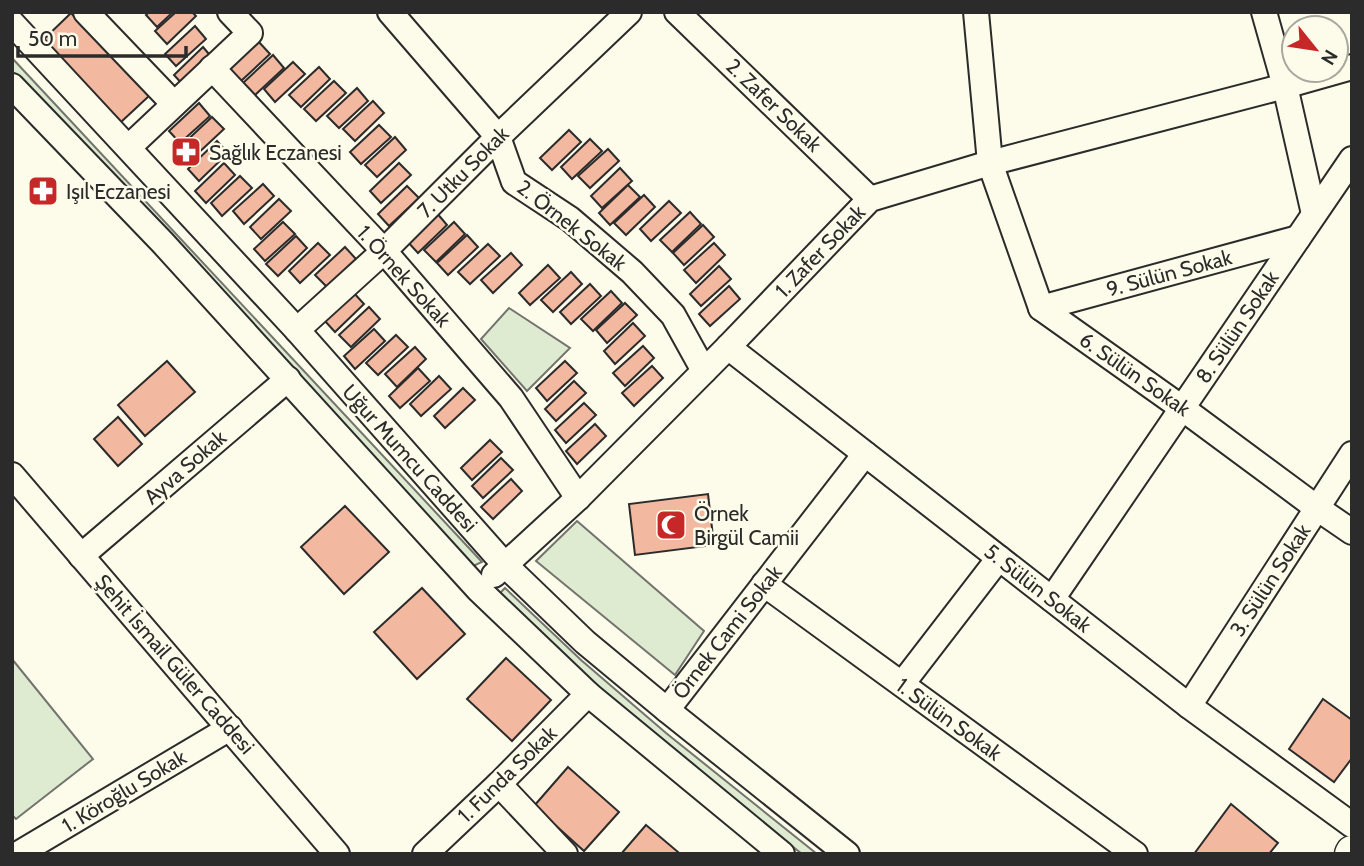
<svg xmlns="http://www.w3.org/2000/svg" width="1364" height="866" font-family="Cabin,sans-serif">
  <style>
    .green { fill: #deebd1; stroke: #74746e; stroke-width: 2 }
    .building { fill: #f2b8a0; stroke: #2b2b2b; stroke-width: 2 }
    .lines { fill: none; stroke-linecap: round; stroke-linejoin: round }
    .minor-casing { stroke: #2b2b2b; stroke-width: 28 }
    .major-casing { stroke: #2b2b2b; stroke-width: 35 }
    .minor { stroke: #fdfbea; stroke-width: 24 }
    .major { stroke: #fdfbea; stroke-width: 32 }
    .labels { text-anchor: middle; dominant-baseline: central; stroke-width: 5; stroke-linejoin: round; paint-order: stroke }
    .street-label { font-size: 21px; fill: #2b2b2b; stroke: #fdfbea }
    .poi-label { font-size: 21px; fill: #2b2b2b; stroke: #fdfbea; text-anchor: start }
  </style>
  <rect width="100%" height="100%" fill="#fdfbea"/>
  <g class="green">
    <polygon points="12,58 482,562 471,567 12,75"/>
    <polygon points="509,308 570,348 527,391 481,339"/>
    <polygon points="577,521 704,631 675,675 536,561"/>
    <polygon points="505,588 581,660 666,733 817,854 802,854 581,676 497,596"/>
    <polygon points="12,659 93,759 16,819 12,815"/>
  </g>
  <g class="building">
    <polygon points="149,12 173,12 157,27 146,15"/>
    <polygon points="176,12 192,12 196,16 167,44 155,31"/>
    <polygon points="71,13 149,96 121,122 43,40"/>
    <polygon points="195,26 206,39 176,66 165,54"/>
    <polygon points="258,41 270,54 241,81 229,69"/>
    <polygon points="203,47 214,60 185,87 174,75"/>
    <polygon points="273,55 284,68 255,95 243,83"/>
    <polygon points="293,62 305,74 275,102 264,89"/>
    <polygon points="319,67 330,79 301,107 289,95"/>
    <polygon points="334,81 346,93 316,121 304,109"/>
    <polygon points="357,88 368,101 339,128 327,116"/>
    <polygon points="373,101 384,113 355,141 343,129"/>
    <polygon points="199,103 210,116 180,143 169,131"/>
    <polygon points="212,117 224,129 194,157 183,144"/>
    <polygon points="379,125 391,137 361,164 350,152"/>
    <polygon points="569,130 581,142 552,170 540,158"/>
    <polygon points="395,137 406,150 377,177 365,165"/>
    <polygon points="590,139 602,151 572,179 561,167"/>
    <polygon points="217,141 228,153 199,181 188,169"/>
    <polygon points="608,149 619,161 590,188 578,176"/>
    <polygon points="224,163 235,175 206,203 195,191"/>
    <polygon points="399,163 411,175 381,203 370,191"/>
    <polygon points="620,168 632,181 602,208 591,196"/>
    <polygon points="240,176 252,188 222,216 211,203"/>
    <polygon points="263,184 274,196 244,224 233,211"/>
    <polygon points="628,185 640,197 610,225 599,213"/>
    <polygon points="407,186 419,198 389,226 378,214"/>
    <polygon points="644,195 655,207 626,235 614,223"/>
    <polygon points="279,199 291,211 261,239 250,227"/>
    <polygon points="669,201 681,213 651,241 640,229"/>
    <polygon points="436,212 447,225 418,253 406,240"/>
    <polygon points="690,212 701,224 672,252 660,240"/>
    <polygon points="283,222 295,234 265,261 254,249"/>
    <polygon points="454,222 465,234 436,262 424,250"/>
    <polygon points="703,225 714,237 684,265 673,253"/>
    <polygon points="467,235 478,247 448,275 437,263"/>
    <polygon points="296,236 307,248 278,276 266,264"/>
    <polygon points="318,243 330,255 300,283 289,271"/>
    <polygon points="714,243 725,255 696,283 684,270"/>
    <polygon points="488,244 500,256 470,284 458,272"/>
    <polygon points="345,247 356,259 327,287 315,275"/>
    <polygon points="511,253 522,265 493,293 481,280"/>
    <polygon points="548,265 560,278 530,305 519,293"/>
    <polygon points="719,266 731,279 701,306 690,294"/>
    <polygon points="571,272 582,284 553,312 541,300"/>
    <polygon points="590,284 601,296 571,324 560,312"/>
    <polygon points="729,286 740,299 710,326 699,314"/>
    <polygon points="611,291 622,303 593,331 581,319"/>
    <polygon points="353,292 364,304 335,332 324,320"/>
    <polygon points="625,303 637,315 607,343 596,330"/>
    <polygon points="369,307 380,319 351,347 339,335"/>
    <polygon points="633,323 645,336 615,364 604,351"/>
    <polygon points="374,329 385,341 355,369 344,356"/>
    <polygon points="396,335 408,347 378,375 366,363"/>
    <polygon points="643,346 654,358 625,386 613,373"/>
    <polygon points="415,347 426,359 397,387 385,374"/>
    <polygon points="167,361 195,392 145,436 118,405"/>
    <polygon points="565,361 577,373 547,401 536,388"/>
    <polygon points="652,366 663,378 634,406 622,393"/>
    <polygon points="418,368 430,381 400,408 389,396"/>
    <polygon points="439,376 451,389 421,416 410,404"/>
    <polygon points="574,381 586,393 556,421 545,409"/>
    <polygon points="463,388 475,400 445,428 434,416"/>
    <polygon points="584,403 596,415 566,443 555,430"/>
    <polygon points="118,417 142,444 118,466 94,439"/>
    <polygon points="595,424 606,436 577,464 566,451"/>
    <polygon points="490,440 502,452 472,480 461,468"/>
    <polygon points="501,458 513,470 483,498 472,486"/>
    <polygon points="511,479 522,491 493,519 481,507"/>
    <polygon points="708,494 714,545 635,555 629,504"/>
    <polygon points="345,506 389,552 344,594 301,547"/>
    <polygon points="422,588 465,634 417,679 374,632"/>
    <polygon points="506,658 551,700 512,741 467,699"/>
    <polygon points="1323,699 1352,720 1352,758 1334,782 1289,749"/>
    <polygon points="568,767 619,812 584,851 534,806"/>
    <polygon points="1231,804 1278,843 1269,854 1194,854"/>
    <polygon points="646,825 678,852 676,854 621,854"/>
  </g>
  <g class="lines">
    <g class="minor-casing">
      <g id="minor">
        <polyline points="86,12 174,104"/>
        <polyline points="390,12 498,137 514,182 570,219 632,272 673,315 704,371"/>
        <polyline points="677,12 870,199"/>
        <polyline points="976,12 990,163 1041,308 1182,408 1317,508 1352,532"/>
        <polyline points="1264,12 1285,86 1314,214"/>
        <polyline points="12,23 297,330 505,565 585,642 667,710 847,854"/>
        <polyline points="212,68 384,251 511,398 578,498"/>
        <polyline points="12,86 163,243 478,589 588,694 782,854"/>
        <polyline points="129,147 250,33 230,12"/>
        <polyline points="1041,308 1298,238"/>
        <polyline points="297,330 384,251 498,137 629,12"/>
        <polyline points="728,347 1189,706 1352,825"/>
        <polyline points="12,475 337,854"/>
        <polyline points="81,556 288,379"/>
        <polyline points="494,575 578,498 728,347 870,199 990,163 1285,86 1352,67"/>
        <polyline points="764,584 1135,854"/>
        <polyline points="1052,599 1352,159"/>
        <polyline points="902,684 999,558"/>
        <polyline points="1189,706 1352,454"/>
        <polyline points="667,710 865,454"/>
        <polyline points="499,784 565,854"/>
        <polyline points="18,854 230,728"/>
        <polyline points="425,854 499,784 588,694"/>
      </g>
    </g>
    <g class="major-casing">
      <polyline id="major" points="1351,854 1352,852"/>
    </g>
    <use href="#minor" class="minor"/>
    <use href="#major" class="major"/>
  </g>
  <defs>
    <g id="pharmacy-square" transform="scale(1.575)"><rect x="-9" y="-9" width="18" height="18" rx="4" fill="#c62828" stroke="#fdfbea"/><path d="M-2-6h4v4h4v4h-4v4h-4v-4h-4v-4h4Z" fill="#fff"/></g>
    <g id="mosque-square" transform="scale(1.575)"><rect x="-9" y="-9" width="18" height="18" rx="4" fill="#c62828" stroke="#fdfbea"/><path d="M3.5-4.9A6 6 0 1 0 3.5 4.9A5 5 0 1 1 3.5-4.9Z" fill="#fff"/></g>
  </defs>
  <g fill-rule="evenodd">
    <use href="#pharmacy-square" x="186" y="152"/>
    <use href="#pharmacy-square" x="43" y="191"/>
    <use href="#mosque-square" x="671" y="525"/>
  </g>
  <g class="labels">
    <g class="street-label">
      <text transform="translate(774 105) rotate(44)">2. Zafer Sokak</text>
      <text transform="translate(463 172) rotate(-45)">7. Utku Sokak</text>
      <text transform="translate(572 225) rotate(38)">2. Örnek Sokak</text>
      <text transform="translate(820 251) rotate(-46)">1. Zafer Sokak</text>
      <text transform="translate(1169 273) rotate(-15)">9. Sülün Sokak</text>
      <text transform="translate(404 276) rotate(48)">1. Örnek Sokak</text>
      <text transform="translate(1237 327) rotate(-56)">8. Sülün Sokak</text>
      <text transform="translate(1135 374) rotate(35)">6. Sülün Sokak</text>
      <text transform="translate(410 458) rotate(48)">Uğur Mumcu Caddesi</text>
      <text transform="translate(185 467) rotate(-41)">Ayva Sokak</text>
      <text transform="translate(1270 580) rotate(-57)">3. Sülün Sokak</text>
      <text transform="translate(1038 588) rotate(38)">5. Sülün Sokak</text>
      <text transform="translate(727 632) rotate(-52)">Örnek Cami Sokak</text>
      <text transform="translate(175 664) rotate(49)">Şehit İsmail Güler Caddesi</text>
      <text transform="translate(949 719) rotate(36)">1. Sülün Sokak</text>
      <text transform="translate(507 774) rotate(-44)">1. Funda Sokak</text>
      <text transform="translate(124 791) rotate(-31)">1. Köroğlu Sokak</text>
    </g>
    <g class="poi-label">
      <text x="209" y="152">Sağlık Eczanesi</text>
      <text x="66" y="191">Işıl Eczanesi</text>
      <text x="694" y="513">Örnek<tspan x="694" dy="24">Birgül Camii</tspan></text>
    </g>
  </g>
  <rect width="1364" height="866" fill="none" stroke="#2b2b2b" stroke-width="28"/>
  <g transform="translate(1315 49) rotate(120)"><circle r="33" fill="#fdfbea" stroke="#a9a89e" stroke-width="2"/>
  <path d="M0-5L12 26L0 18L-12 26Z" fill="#c62828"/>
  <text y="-10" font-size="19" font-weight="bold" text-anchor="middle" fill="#2b2b2b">N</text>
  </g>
  <path d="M18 46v10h168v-10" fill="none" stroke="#2b2b2b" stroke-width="3.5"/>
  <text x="28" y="46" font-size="21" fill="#2b2b2b" stroke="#fdfbea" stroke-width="5" paint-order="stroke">50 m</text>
</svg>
